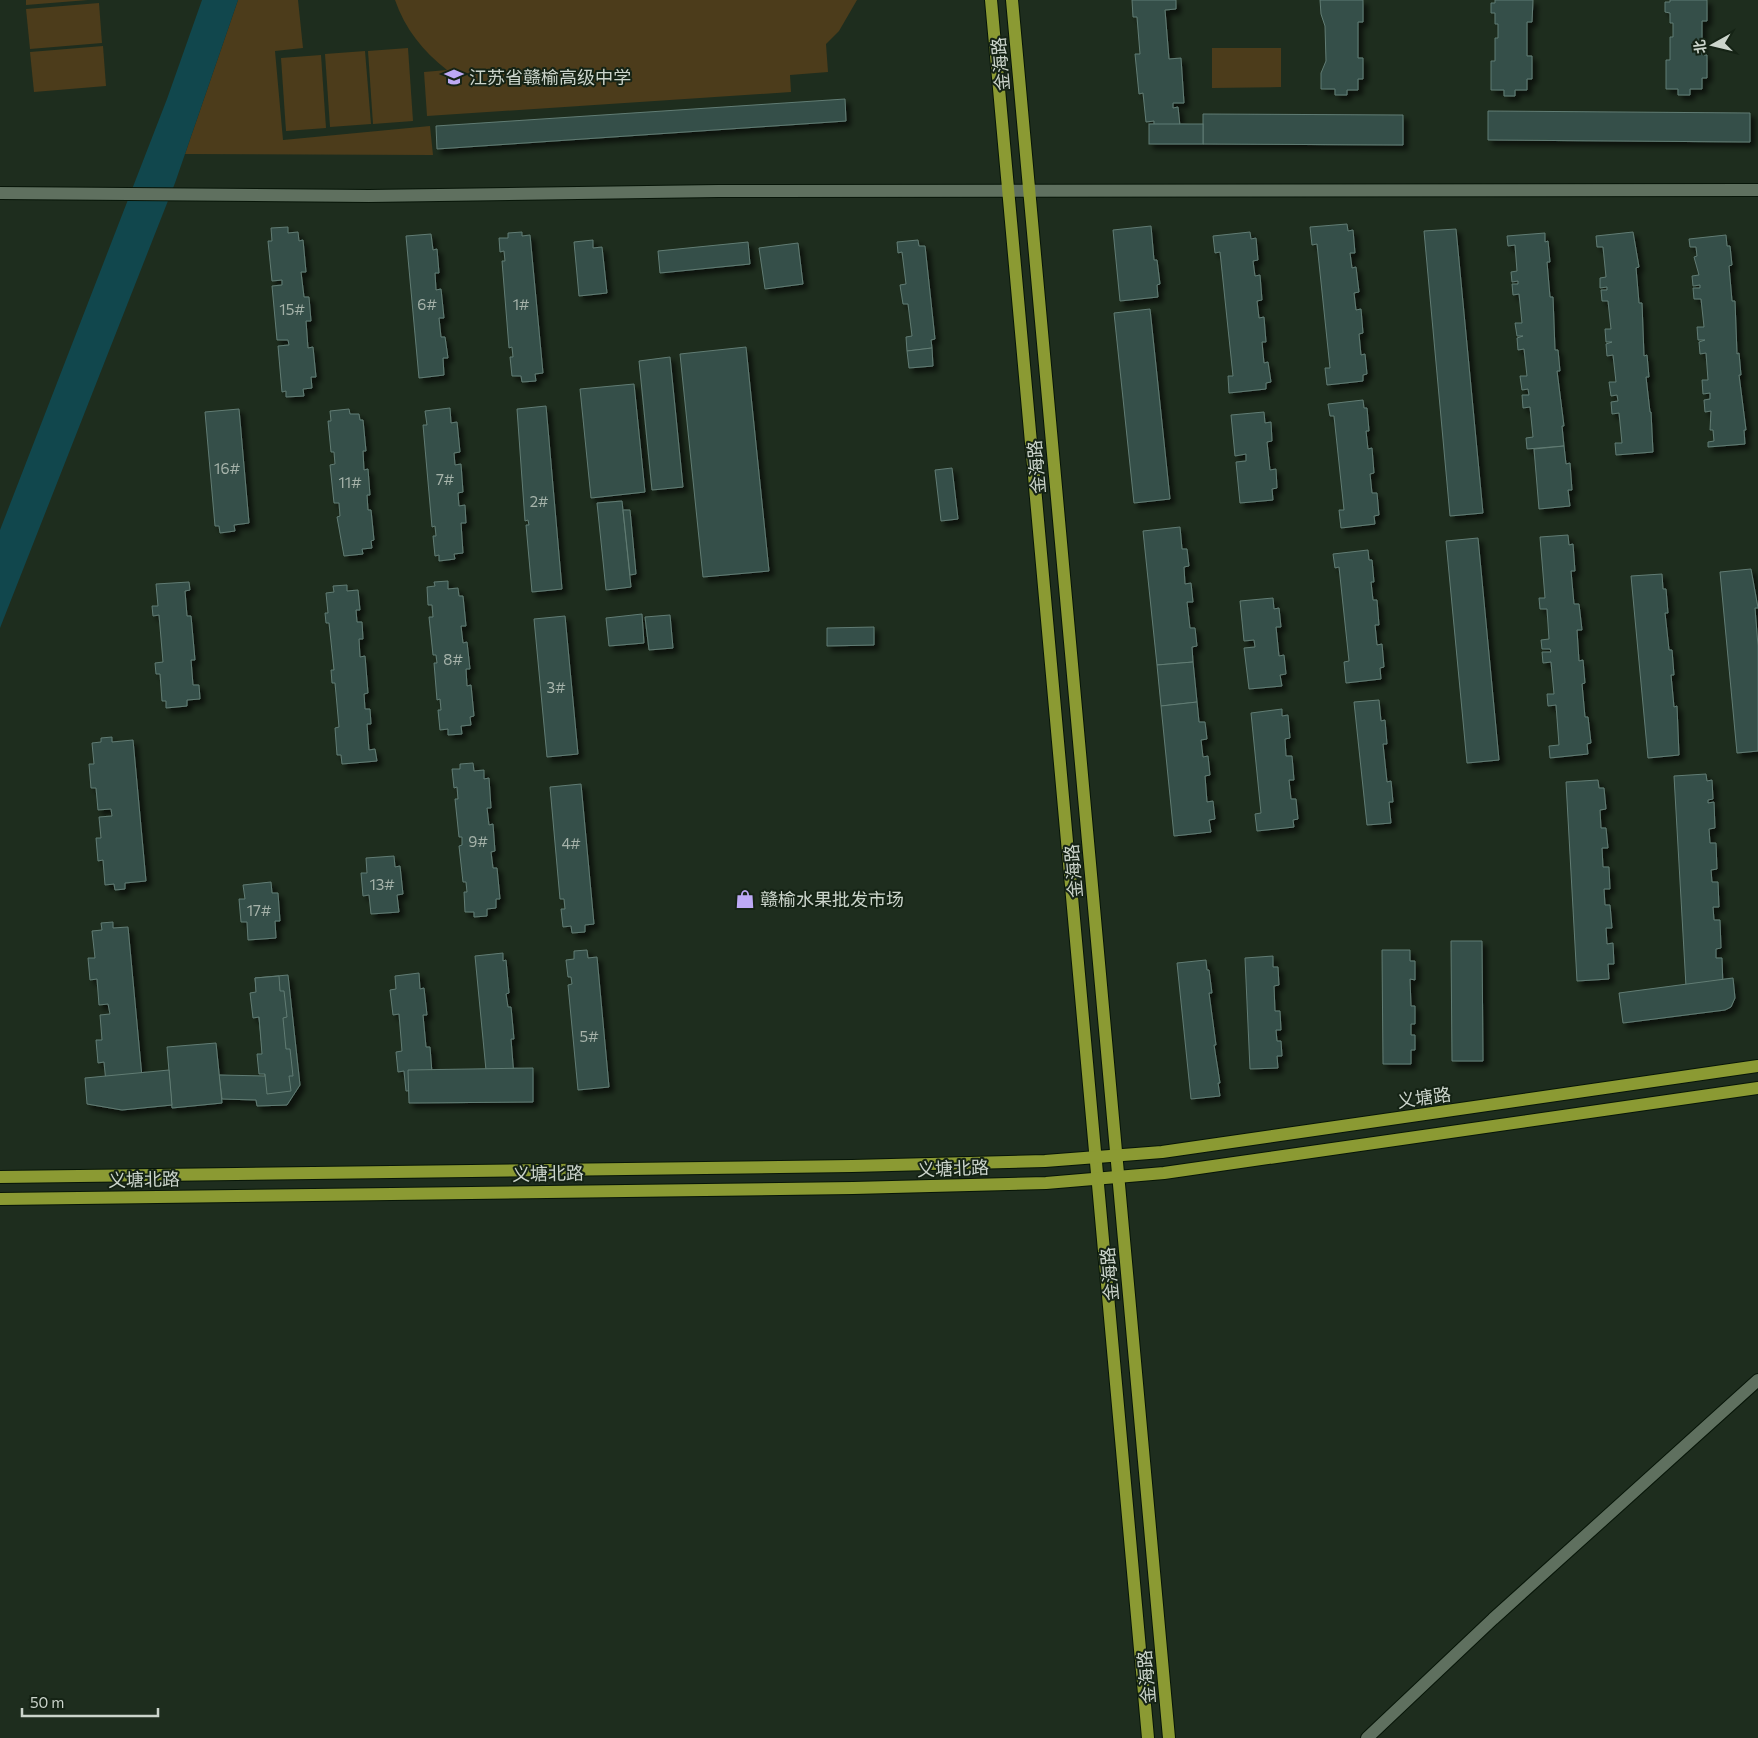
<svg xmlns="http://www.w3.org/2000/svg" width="1758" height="1738" font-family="Commissioner,'Noto Sans SC',sans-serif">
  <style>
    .green { fill: #4c3c1b }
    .water { fill: #11474d }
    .building { fill: #354f48; stroke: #617c74; filter: url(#shadow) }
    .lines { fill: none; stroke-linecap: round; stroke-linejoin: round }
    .minor-casing { stroke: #071508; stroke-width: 14 }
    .major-casing { stroke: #071508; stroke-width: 14 }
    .minor { stroke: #5f705f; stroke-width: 12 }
    .major { stroke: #8b9a33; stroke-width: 12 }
    .labels { text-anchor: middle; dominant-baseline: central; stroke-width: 4; stroke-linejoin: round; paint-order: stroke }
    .number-label { font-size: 15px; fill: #a6b3aa }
    .street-label { font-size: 18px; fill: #cbd4cb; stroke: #152315 }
    .poi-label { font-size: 18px; fill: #cbd4cb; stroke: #152315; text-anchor: start }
  </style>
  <defs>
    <filter id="shadow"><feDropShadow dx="4.5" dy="4.5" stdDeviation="2.5" flood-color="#0009"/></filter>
  </defs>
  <rect width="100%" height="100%" fill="#1e2d1e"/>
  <g class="green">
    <polygon points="26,0 88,0 26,5"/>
    <polygon points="238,0 298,0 303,48 275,51 283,140 430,126 433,155 185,154"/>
    <path d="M 395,0 L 857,0 L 839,31 L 826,44 L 828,72 L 790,75 L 791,92 L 427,116 L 424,72 L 447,70 C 423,51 405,29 395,0 Z"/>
    <polygon points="99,3 102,43 30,49 26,9"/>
    <polygon points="103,46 106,86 34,92 30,52"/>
    <polygon points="408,48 413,121 373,124 368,51"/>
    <polygon points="1212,48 1281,48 1281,87 1212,88"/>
    <polygon points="365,51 371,124 330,127 325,54"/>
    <polygon points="321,55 326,128 286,131 281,58"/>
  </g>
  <polygon class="water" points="202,0 238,0 175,183 0,628 0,530 167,99"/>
  <g class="building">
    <polygon points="1132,0 1176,0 1176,9 1165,10 1169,59 1181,58 1184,103 1173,103 1173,108 1178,107 1180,126 1154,128 1154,121 1146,122 1143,93 1139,94 1135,54 1140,54 1137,17 1133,17"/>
    <polygon points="1320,0 1363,0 1363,22 1358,22 1358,58 1363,58 1363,79 1358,79 1358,90 1347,90 1347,95 1335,95 1335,89 1321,89 1321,73 1326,61 1325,26 1321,14"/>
    <polygon points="1495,0 1533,0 1532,22 1527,22 1527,56 1532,56 1532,79 1527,79 1527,90 1515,90 1515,96 1504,96 1504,90 1491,90 1491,61 1495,61 1495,38 1498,38 1498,24 1495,24 1495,13 1491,13 1491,3 1495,3"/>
    <polygon points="1670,0 1707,0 1707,21 1702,21 1702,55 1707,55 1707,78 1702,78 1702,89 1690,89 1690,95 1678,95 1678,89 1666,89 1666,60 1670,60 1670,37 1673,37 1673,23 1670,23 1670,13 1665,12 1665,2 1670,2"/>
    <polygon points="845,99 846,121 437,149 436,126"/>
    <polygon points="1488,111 1750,113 1750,142 1488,140"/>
    <polygon points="1203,114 1403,115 1403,145 1203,144"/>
    <rect x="1149" y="124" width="54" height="20"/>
    <polygon points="1347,224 1348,231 1353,230 1355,253 1350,253 1352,268 1356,267 1359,292 1354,293 1356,310 1361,309 1363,333 1359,334 1361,355 1365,354 1367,374 1363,375 1363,381 1327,385 1325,368 1330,368 1317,244 1312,245 1310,227"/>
    <polygon points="1151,226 1154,260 1157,260 1160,284 1157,285 1158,297 1120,301 1113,230"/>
    <polygon points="288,227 288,233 298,232 299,241 303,240 306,272 301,272 304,297 309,297 311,321 306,321 308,348 313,347 316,377 311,377 312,388 303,389 304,396 286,397 286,391 282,392 278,346 289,345 288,340 277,340 272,286 282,285 282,280 272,281 268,241 272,241 271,228"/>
    <polygon points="1456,229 1483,513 1450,516 1424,231"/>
    <polygon points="522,232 522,236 530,235 543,373 535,374 536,381 522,382 521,376 512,376 510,357 513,357 512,347 509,348 502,261 505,261 504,251 500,252 499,238 508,238 508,233"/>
    <polygon points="1250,232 1251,239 1256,238 1258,260 1253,261 1255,276 1260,275 1262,300 1257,301 1259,318 1264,317 1266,342 1262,342 1264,363 1268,362 1271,382 1266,383 1266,389 1229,393 1228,376 1233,376 1220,252 1215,253 1213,236"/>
    <polygon points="1633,232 1639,267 1636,268 1639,303 1642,303 1644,356 1647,355 1649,377 1646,377 1650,412 1651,412 1653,452 1616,455 1615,443 1622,443 1619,413 1612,414 1611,402 1618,401 1617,395 1611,396 1609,382 1616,382 1613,355 1607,356 1606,344 1612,342 1606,342 1605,329 1611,329 1608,301 1602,301 1601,290 1607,290 1607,287 1600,288 1600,278 1606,277 1603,247 1597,247 1596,236"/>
    <polygon points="1545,233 1545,242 1548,241 1550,262 1547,262 1550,297 1553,297 1555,350 1558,350 1560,371 1557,371 1564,426 1562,426 1564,446 1527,449 1526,438 1533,437 1530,407 1523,408 1522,395 1529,395 1528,389 1522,390 1520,376 1527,376 1524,349 1518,350 1517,338 1523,336 1517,336 1515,323 1522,323 1519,294 1513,295 1512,284 1518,284 1518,281 1512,282 1511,272 1517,271 1515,245 1508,246 1507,236"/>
    <polygon points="431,234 433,250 437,249 439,273 435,273 436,290 441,289 444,318 439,318 441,337 445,337 448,358 443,358 444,375 419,378 406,236"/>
    <polygon points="1726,235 1727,246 1730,246 1732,265 1729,266 1732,301 1735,301 1737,354 1739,353 1741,375 1739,375 1746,430 1744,430 1745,444 1708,447 1708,442 1714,441 1713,430 1710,430 1711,411 1705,412 1704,400 1710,399 1710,393 1703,394 1702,380 1708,380 1706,353 1700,354 1699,342 1705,340 1698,340 1697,327 1704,327 1701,299 1694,299 1693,288 1700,288 1700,285 1693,286 1692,276 1699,275 1694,257 1697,256 1696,247 1690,247 1689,239"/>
    <polygon points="593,240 593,248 602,247 607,293 579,296 574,242"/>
    <polygon points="918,240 919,246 925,246 935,339 931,340 932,348 907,351 906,337 912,336 908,304 903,304 900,285 906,284 902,252 898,253 897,242"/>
    <polygon points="748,242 750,264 660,273 658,251"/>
    <polygon points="798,243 803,284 765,289 759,248"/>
    <polygon points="1150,309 1170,499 1134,503 1114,313"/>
    <polygon points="746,347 769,571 703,577 680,354"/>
    <polygon points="932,348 933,366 909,368 907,351"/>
    <polygon points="670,357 683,487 652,490 639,361"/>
    <polygon points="634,384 645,492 591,498 580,389"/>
    <polygon points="1363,400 1364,408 1367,408 1369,431 1366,431 1368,449 1372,448 1374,473 1370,474 1372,493 1377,493 1379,515 1374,516 1375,524 1341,528 1339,510 1344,510 1334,416 1330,416 1328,404"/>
    <polygon points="546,406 562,589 532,592 526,525 529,525 528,520 525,521 517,409"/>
    <polygon points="450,408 451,423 457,422 460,452 454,453 455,465 461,464 463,492 458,493 459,506 465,505 466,523 461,523 463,553 454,554 455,559 439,561 439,555 435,556 433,536 436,536 435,526 432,527 423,425 427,425 425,411"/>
    <polygon points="239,409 249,523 234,525 235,531 220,533 219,526 215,526 205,412"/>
    <polygon points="349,409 350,414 359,414 360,420 363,420 366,451 363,451 364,470 368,469 370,495 367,495 368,510 371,510 374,540 371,541 372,548 362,549 363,554 344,556 337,517 340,516 339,503 334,503 330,465 335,464 334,452 331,452 328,421 331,421 330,411"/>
    <polygon points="1264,412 1265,423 1271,422 1272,441 1267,442 1270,470 1276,469 1277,488 1272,489 1273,500 1240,503 1236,462 1246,461 1246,454 1235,456 1231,415"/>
    <polygon points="1564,446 1566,464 1570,463 1572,490 1568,490 1570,506 1539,509 1534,449"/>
    <polygon points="952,468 958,519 941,521 935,470"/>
    <polygon points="622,501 631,587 606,590 597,503"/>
    <polygon points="623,510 630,510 636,574 630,575"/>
    <polygon points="1180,527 1182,549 1187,549 1189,566 1184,567 1185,584 1191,583 1193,602 1187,602 1190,628 1195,628 1197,646 1192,647 1193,662 1157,665 1143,531"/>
    <polygon points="1568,535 1569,545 1573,544 1575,571 1571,571 1574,604 1579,604 1582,630 1577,630 1579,661 1583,660 1585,683 1582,684 1585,717 1588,717 1591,743 1587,744 1588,754 1550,758 1549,746 1559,745 1556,705 1548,706 1547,694 1554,694 1551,662 1543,663 1542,652 1551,652 1550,649 1542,649 1541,640 1549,639 1547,609 1540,609 1539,598 1545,598 1540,537"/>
    <polygon points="1478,538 1499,760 1467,763 1446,541"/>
    <polygon points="1368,550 1369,560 1372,560 1374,582 1371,582 1373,600 1377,600 1379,625 1375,625 1377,645 1382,644 1384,667 1380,668 1381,679 1346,683 1344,662 1349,661 1339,567 1335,568 1333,554"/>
    <polygon points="1751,569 1758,608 1755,608 1758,646 1758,751 1737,753 1720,572"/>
    <polygon points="1662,574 1663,589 1666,589 1668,613 1665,613 1669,650 1672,650 1674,675 1671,675 1674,707 1677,706 1679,755 1648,758 1631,576"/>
    <polygon points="448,581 448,589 458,588 459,596 463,596 466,626 461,626 463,643 467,642 470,669 466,669 467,686 471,685 474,716 470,717 471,725 461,726 462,734 448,735 448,729 440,730 438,710 441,710 440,699 437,700 434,663 437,663 436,655 433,655 429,617 433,617 432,605 428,605 427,587 435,586 434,582"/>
    <polygon points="189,582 190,590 185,591 187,616 191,616 195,660 191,660 193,685 199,685 200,699 187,700 187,706 166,708 166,701 162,701 160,674 156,674 155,663 163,662 159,615 153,616 152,606 158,606 156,584"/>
    <polygon points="347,585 347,591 358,590 360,610 356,610 357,622 362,622 363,639 359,639 360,657 365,656 368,693 364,694 365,709 370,709 371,724 367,724 369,750 375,749 377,761 342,764 341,755 337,755 335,728 339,727 335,683 332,683 331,670 334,670 329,623 326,623 325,613 328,613 326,593 334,592 333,586"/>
    <polygon points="1273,598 1274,609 1279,608 1281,627 1276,627 1279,656 1284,655 1286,674 1280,675 1282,686 1249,689 1244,648 1255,647 1254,640 1244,641 1240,601"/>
    <polygon points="642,614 644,643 609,646 606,618"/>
    <polygon points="670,615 673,648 649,650 645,617"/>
    <polygon points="565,616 578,754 547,757 534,619"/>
    <polygon points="874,627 874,645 827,646 827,628"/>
    <polygon points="1193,662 1197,702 1161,706 1157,665"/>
    <polygon points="1379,700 1381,721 1385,720 1387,744 1383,744 1387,782 1391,781 1393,802 1389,802 1391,823 1367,825 1354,702"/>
    <polygon points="1197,702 1199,722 1205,722 1207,739 1201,740 1203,757 1208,756 1210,775 1205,776 1207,802 1213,801 1215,819 1209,820 1211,832 1174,836 1161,706"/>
    <polygon points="1282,709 1282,716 1288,715 1290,738 1285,739 1286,756 1292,756 1294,780 1289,780 1291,799 1296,799 1298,819 1293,820 1294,827 1257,831 1255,814 1261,813 1251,713"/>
    <polygon points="112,737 112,742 133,740 146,881 125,883 125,889 115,890 114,884 105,885 103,860 98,861 96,838 101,838 99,817 112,816 111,809 98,810 96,788 91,788 89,764 94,764 92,743 101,742 101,738"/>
    <polygon points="473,763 474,771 484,770 484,779 489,778 491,808 487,808 489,825 493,824 495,851 491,852 493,868 497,868 500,899 496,899 496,908 487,909 487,916 474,917 474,912 465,912 464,892 467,892 466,882 463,882 459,846 462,845 462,837 459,837 455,799 458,799 457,787 454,788 452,769 460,769 460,764"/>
    <polygon points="1706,774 1707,781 1712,780 1713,799 1708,800 1708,803 1714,802 1715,828 1709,829 1710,843 1716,843 1717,869 1711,870 1712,882 1718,882 1719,907 1713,907 1714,920 1720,920 1721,948 1716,949 1716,958 1722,958 1723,987 1718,987 1719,1002 1687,1004 1674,776"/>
    <polygon points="1598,780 1599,788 1604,788 1606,809 1600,810 1601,828 1606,828 1608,848 1602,848 1603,867 1609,867 1610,889 1604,889 1605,905 1610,905 1612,928 1606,928 1607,944 1613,943 1614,964 1608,964 1609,979 1577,981 1566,782"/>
    <polygon points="581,784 594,924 585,925 585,932 572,933 571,926 563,927 561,909 565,909 564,899 560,899 550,787"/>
    <polygon points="394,856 395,867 400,866 403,894 397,895 399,912 371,914 369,895 363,896 361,873 367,873 366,858"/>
    <polygon points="271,882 272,893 278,893 280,921 275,921 276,938 248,940 247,922 241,922 239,899 245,899 243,885"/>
    <polygon points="113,922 113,928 128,927 143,1088 128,1089 129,1096 117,1096 117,1092 107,1093 104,1062 98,1063 96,1040 102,1040 100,1015 110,1014 108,1004 99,1005 97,979 90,980 88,958 95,958 92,931 102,930 101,923"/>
    <polygon points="1451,941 1482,941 1483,1061 1452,1061"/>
    <polygon points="587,950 588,958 597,957 609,1087 578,1090 568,985 572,984 571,977 568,977 566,960 574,959 574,951"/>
    <polygon points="1382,950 1410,950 1410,961 1415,961 1415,980 1410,979 1411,1006 1415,1006 1415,1024 1411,1024 1411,1035 1415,1035 1415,1050 1411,1050 1411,1064 1383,1064"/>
    <polygon points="503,953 503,961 506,960 509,993 506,994 508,1007 511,1007 514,1039 511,1039 515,1089 488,1091 475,956"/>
    <polygon points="1273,956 1273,967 1278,967 1279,985 1274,986 1275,1011 1280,1011 1281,1030 1276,1030 1277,1041 1281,1041 1282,1056 1277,1056 1278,1068 1250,1069 1245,958"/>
    <polygon points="1206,960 1207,970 1209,970 1212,993 1209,993 1216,1045 1214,1045 1220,1083 1218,1083 1220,1096 1191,1099 1177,963"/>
    <polygon points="419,973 420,989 424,988 427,1015 423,1015 426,1047 430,1047 432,1073 428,1074 430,1089 406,1091 404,1071 398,1072 396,1052 402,1051 399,1014 393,1015 390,990 396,989 395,976"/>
    <polygon points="288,975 300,1085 287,1105 257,1106 256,1100 222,1099 219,1075 265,1076 255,978"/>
    <polygon points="279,976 280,991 284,991 287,1017 283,1018 286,1049 290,1049 293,1076 289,1076 291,1091 267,1094 265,1074 259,1074 257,1054 262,1054 259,1017 253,1018 250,993 256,992 255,978"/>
    <polygon points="1733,978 1735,998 1731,1007 1725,1010 1623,1023 1619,993"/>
    <polygon points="216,1043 222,1103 172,1108 167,1047"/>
    <polygon points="533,1068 533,1102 409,1103 408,1070"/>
    <polygon points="169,1070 172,1105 122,1110 87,1104 85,1078"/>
  </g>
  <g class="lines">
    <g class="minor-casing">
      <g id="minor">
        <polyline points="0,193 369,196 718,191 1758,190"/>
        <polyline points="1367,1738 1493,1619 1758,1380"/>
      </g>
    </g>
    <g class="major-casing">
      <g id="major">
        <polyline points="991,0 1148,1738"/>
        <polyline points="1012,0 1169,1738"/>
        <polyline points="0,1177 852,1166 1045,1161 1162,1152 1758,1066"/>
        <polyline points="0,1199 853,1188 1046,1183 1164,1173 1758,1088"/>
      </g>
    </g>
    <use href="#minor" class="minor"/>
    <use href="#major" class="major"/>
  </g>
  <defs>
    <g id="school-bare" transform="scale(1.5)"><path d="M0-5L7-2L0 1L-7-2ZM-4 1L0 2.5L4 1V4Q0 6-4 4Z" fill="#bda9f5" stroke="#152315" stroke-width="2.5" paint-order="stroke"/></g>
    <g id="shop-bare" transform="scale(1.5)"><path d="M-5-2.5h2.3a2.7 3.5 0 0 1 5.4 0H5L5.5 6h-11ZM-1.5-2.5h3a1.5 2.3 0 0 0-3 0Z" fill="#bda9f5" stroke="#152315" stroke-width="2.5" paint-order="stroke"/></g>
  </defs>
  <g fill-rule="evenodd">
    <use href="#school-bare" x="454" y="77"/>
    <use href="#shop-bare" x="745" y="899"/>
  </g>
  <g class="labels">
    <g class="number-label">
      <text x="427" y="304">6#</text>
      <text x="521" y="304">1#</text>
      <text x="292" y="309">15#</text>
      <text x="227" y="468">16#</text>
      <text x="445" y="479">7#</text>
      <text x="350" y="482">11#</text>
      <text x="539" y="501">2#</text>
      <text x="453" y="659">8#</text>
      <text x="556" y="687">3#</text>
      <text x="478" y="841">9#</text>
      <text x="571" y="843">4#</text>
      <text x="382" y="884">13#</text>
      <text x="259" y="910">17#</text>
      <text x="589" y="1036">5#</text>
    </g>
    <g class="street-label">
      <text transform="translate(1000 64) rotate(-95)">金海路</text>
      <text transform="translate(1036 467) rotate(-95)">金海路</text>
      <text transform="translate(1073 871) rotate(-95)">金海路</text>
      <text transform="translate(1424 1097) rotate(-8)">义塘路</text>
      <text transform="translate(953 1168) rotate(-2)">义塘北路</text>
      <text transform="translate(548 1173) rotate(-1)">义塘北路</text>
      <text transform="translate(144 1179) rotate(-1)">义塘北路</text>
      <text transform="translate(1109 1274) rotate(-95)">金海路</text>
      <text transform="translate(1146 1677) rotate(-95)">金海路</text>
    </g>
    <g class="poi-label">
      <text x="469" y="77">江苏省赣榆高级中学</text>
      <text x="760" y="899">赣榆水果批发市场</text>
    </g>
  </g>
  <g transform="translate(1713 45) rotate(262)" stroke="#152315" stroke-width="4" paint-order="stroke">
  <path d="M0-4L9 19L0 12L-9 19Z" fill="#cbd4cb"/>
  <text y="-8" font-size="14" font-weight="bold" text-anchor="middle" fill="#cbd4cb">北</text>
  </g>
  <path d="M22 1708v8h136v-8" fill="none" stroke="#cbd4cb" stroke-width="2.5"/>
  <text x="30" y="1708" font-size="15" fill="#cbd4cb" stroke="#152315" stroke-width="4" paint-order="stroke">50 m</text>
</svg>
